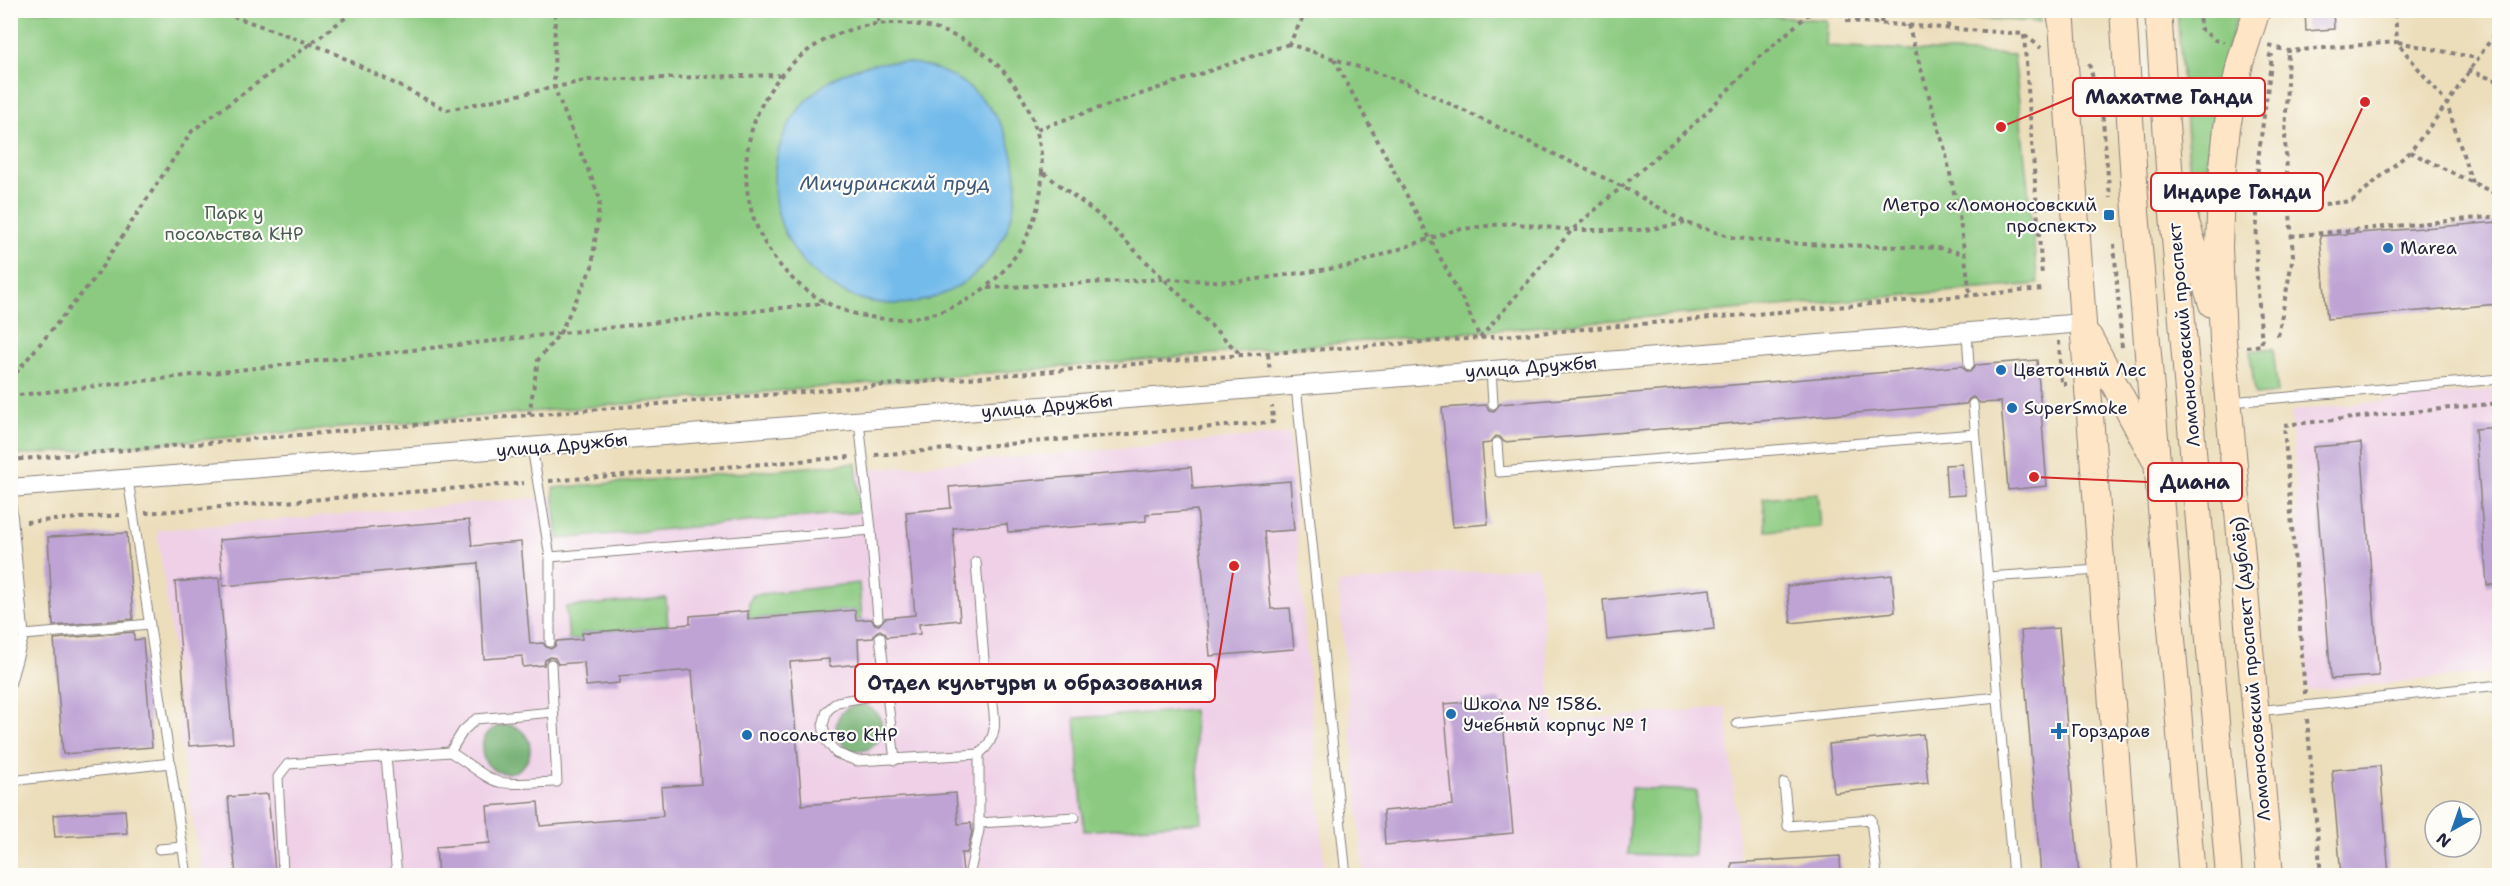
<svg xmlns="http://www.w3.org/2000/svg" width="2510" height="886" font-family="'Shantell Sans',sans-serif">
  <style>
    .built { fill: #efd0e7 }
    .green { fill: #8cca81; stroke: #57765e; stroke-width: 1.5 }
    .forest { fill: #71ae6f; stroke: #4a6855; stroke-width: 1.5 }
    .water { fill: #73bbeb; stroke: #4a6e93; stroke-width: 1.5 }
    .building { fill: #bea3d4 }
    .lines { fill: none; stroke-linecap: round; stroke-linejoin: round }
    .lane-casing { stroke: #87807b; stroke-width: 11 }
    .street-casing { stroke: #87807b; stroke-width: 20 }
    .secondary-casing { stroke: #87807b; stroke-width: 28 }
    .path { stroke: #87807b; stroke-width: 4; stroke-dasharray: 4.5 4.5; stroke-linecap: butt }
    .lane { stroke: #fff; stroke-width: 9 }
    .street { stroke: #fff; stroke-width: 18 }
    .secondary { stroke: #fde5c5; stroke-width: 26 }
    .poi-dot { fill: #1f6fb2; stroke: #fdfcf7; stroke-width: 2 }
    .labels { text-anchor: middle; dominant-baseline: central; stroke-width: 4.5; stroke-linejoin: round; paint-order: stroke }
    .poi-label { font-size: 18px; fill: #22223b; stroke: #fdfcf7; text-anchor: start }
    .park-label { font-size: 18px; fill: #475d54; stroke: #fdfcf7 }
    .street-label { font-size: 18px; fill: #22223b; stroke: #fdfcf7 }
    .water-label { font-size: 20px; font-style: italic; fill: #3e5879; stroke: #fdfcf7 }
    .leader { fill: none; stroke: #d62828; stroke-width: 2 }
    .callout-dot { fill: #d62828; stroke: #fdfcf7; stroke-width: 2 }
    .callout { fill: #fdfcf7; stroke: #d62828; stroke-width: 2 }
    .callout-label { font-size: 20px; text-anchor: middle; font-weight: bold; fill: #22223b }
  </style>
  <rect width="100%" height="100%" fill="#fdfcf7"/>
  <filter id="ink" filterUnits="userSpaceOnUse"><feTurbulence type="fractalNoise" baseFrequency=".0167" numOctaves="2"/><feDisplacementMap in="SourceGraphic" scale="12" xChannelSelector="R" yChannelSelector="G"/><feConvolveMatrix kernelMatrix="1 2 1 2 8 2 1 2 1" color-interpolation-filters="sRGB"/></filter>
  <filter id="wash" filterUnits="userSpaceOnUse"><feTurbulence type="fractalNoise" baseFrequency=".008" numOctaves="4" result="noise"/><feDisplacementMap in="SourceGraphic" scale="24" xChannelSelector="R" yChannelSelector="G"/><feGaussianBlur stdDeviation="1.35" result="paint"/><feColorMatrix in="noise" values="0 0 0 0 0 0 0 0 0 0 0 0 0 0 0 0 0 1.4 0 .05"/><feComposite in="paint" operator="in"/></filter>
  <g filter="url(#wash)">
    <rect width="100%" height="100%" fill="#ecdebb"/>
    <g class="built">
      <polygon points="2499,389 2499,672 2308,691 2291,411"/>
      <polygon points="1289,434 1325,875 202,875 181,748 172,640 157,530"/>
      <polygon points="1538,566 1553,722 1726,707 1741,871 1693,876 1364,875 1338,583"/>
    </g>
    <g class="green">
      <polygon points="1673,10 1827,20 1826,46 2014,55 2038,284 11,456 11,11"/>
      <polygon points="1969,11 2037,11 2040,22 1969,18"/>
      <path d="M 2177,11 L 2239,11 C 2235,27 2228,43 2224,60 C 2209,122 2204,185 2202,249 L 2195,239 Z"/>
      <polygon points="2273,348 2278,393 2255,395 2250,351"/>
      <polygon points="856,463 860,512 558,539 553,488"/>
      <polygon points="1818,493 1821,527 1766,531 1763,498"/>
      <polygon points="859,583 862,619 856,620 855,610 748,619 749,603 753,595"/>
      <polygon points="666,598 668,626 582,633 582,639 569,640 566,607"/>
      <polygon points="1193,710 1202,822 1084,831 1075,718"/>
      <polygon points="1631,788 1697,791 1694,856 1628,854"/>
    </g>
    <g class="forest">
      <circle cx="859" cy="728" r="23"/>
      <circle cx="506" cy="749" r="24"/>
    </g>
    <circle class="water" cx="895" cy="183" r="121"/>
    <g id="blocks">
      <g class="building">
        <polygon points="2305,10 2333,10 2334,29 2306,31"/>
        <polygon points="2499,222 2499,304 2327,319 2320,236"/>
        <polygon points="2037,360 2047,486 2008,490 2001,402 1980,403 1973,397 1969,399 1966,404 1504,442 1500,437 1496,436 1490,443 1482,444 1488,524 1453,527 1442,408 1486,405 1489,410 1494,411 1500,404 1962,366 1966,371 1970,372 1976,365"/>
        <polygon points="2499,427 2499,585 2487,585 2475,429"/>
        <polygon points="2361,443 2379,676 2331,679 2313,447"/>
        <polygon points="1962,464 1965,495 1947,496 1945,465"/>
        <polygon points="1191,467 1193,489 1290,481 1294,530 1264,532 1271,609 1290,608 1294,649 1210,656 1197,510 1146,514 1146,521 1008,532 1007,524 953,528 960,620 919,624 920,634 887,637 885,633 880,630 876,632 873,638 858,639 859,664 829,667 829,659 790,662 802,805 956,793 958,824 971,823 972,832 967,853 961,853 963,872 920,876 438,876 436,847 490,843 487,806 538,802 540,826 663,816 661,787 701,784 692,670 619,676 619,683 586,686 584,662 558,664 555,658 550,657 545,660 544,665 523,667 522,656 484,659 478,563 223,586 219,540 469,520 472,546 521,542 530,644 543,643 546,647 551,649 555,646 557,641 582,639 582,633 690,624 690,616 748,611 748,619 855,610 856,620 871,619 875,624 879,625 885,618 915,615 906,512 951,508 949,487"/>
        <polygon points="127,533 133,619 53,626 48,537"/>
        <polygon points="1892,575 1895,612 1791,623 1787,586"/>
        <polygon points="219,578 233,743 189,746 175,582"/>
        <polygon points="1710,589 1714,629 1607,640 1603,600"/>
        <polygon points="2059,628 2079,876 2041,876 2021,631"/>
        <polygon points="134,632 134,640 143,639 152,747 63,754 54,639"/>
        <polygon points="1501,699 1513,833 1385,845 1383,811 1453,805 1444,704"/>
        <polygon points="1923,734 1928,783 1834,793 1829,744"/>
        <polygon points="2380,766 2389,876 2341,876 2332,770"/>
        <polygon points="268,794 275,872 236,876 228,797"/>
        <polygon points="125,810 127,833 55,837 53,815"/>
        <polygon points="1840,856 1841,876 1732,876 1732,863"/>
      </g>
    </g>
  </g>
  <g filter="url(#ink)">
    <use href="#blocks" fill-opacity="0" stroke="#87807b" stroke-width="1.5"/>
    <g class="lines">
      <g class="lane-casing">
        <g id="lane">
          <polyline points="1967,333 1969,365"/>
          <polyline points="1491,370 1493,404"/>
          <polyline points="1296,386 1346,876"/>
          <polyline points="2230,402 2500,379"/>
          <polyline points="1973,404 2013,876"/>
          <polyline points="1497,443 1499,472 1975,434"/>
          <polyline points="532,447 550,557 871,530 859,421"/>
          <polyline points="128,479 187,876"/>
          <polyline points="10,492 24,635 10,685"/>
          <polyline points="871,530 878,618"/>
          <polyline points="550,557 550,642"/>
          <polyline points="976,562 986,684"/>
          <polyline points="1987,577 2099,570"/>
          <polyline points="24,635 150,624"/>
          <polyline points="880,637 895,760"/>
          <path d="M 990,684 C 993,712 1003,735 979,754 L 857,761 L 836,753 L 826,740 L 823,725 L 827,711 L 837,702 L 888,693 L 1185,669"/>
          <polyline points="2257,711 2500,685"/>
          <polyline points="1737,723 1998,697"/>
          <polyline points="450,752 463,731 476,719 553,712"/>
          <polyline points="386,757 397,876"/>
          <polyline points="10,781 171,763"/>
          <polyline points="1784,783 1788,826 1871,819 1877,876"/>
          <polyline points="979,823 1075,817"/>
          <polyline points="159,849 183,847"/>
          <path d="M 280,876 L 283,872 L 278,777 L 288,764 L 450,752 C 463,759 487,780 499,782 C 517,786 539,782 557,782 L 551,664"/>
          <polyline points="969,876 979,830 979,754"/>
        </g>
      </g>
      <g class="street-casing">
        <polyline id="street" points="10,488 2083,323"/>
      </g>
      <g class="secondary-casing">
        <g id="secondary">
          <polyline points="2059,10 2062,23 2083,323 2125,876"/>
          <polyline points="2123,10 2136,212 2192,876"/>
          <polyline points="2158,10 2169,167 2229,876"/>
          <polyline points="2257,10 2240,63 2227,127 2221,186 2219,247 2223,340 2270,876"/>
          <polyline points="2184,216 2212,304"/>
          <polyline points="2089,337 2154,458"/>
        </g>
      </g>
      <g class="path">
        <polyline points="216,10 328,50 447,110 589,80 779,75"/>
        <polyline points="873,10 879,22"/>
        <polyline points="1307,10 1289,44 1404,82 1623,187 1686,223 1735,238 1801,244 1938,248 1965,254"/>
        <polyline points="1785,10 1849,15"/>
        <polyline points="1849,10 1848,21 2024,34 2041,48"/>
        <polyline points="2199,10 2200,28 2215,40 2224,42"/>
        <polyline points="2371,11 2373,10"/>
        <polyline points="1881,23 1882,13 1888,13"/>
        <circle cx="894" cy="171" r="148"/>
        <polyline points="1908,25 1945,150 1960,221 1970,294"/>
        <polyline points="1948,28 1949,10"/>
        <polyline points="2024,35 2042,276"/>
        <polyline points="2398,42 2476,58"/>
        <polyline points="2269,46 2288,51 2397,42 2395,10"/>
        <polyline points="1334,59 1466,306 1480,338 1572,230 1703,116 1759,58 1811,12"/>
        <polyline points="2089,64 2102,110 2110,198"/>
        <polyline points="2468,70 2500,82"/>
        <polyline points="1037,129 1289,44"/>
        <polyline points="2410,152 2500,196"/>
        <polyline points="1044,173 1100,216 1241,355"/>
        <polyline points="2472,183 2447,104 2500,26"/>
        <polyline points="2289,208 2352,201 2410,152 2447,104 2397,42"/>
        <polyline points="2291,236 2500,216"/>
        <polyline points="2114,244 2122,348"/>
        <polyline points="988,288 1165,279 1236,282 1350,266 1455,230 1510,223 1572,230 1644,230 1685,223"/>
        <polyline points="2497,304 2500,323"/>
        <polyline points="2278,336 2293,256 2285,142 2288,51"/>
        <polyline points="2059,341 2061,384 2067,384"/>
        <polyline points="2246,347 2262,345 2256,265 2258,160 2272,56 2266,55"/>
        <polyline points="1268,354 1270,372"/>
        <polyline points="10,380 94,279 192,131 356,10"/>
        <polyline points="10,396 825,303"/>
        <polyline points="529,415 538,360 560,333 592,267 600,199 554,87 555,10"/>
        <polyline points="875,455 1273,422 1272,406"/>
        <polyline points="10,460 529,415 1242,355 1480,338 2043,289"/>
        <polyline points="549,481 850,457"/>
        <polyline points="145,513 524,483"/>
        <polyline points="26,522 120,515"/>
        <polyline points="2305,694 2284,425 2500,403"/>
        <polyline points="2307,719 2321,876"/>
      </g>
      <use href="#lane" class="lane"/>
      <use href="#street" class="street"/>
      <use href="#secondary" class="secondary"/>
    </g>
  </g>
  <g class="poi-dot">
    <rect x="2103" y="209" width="12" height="12" rx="3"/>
    <circle cx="2388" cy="248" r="6"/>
    <circle cx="2001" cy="370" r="6"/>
    <circle cx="2012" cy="408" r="6"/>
    <circle cx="1451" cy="714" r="6"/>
    <path d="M2056 722h6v6h6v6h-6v6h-6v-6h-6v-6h6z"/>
    <circle cx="747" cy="735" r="6"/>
  </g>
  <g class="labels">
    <g class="poi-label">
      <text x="2097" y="205" text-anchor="end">Метро «Ломоносовский<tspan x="2097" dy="21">проспект»</tspan></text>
      <text x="2400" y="248">Marea</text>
      <text x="2013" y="370">Цветочный Лес</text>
      <text x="2024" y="408">SuperSmoke</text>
      <text x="1463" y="704">Школа № 1586.<tspan x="1463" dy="21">Учебный корпус № 1</tspan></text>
      <text x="2071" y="731">Горздрав</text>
      <text x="759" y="735">посольство КНР</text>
    </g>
    <g class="park-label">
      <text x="234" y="213">Парк у<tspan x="234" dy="21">посольства КНР</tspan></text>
    </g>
    <g class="street-label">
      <text transform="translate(2184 335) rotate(-95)">Ломоносовский проспект</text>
      <text transform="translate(1531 367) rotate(-4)">улица Дружбы</text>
      <text transform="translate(1047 406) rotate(-5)">улица Дружбы</text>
      <text transform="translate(562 445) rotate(-5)">улица Дружбы</text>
      <text transform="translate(2251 669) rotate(-95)">Ломоносовский проспект (дублёр)</text>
    </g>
    <g class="water-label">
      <text x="895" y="183">Мичуринский пруд</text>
    </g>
  </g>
  <path class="leader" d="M2001 127L2073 97M2365 102L2323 192M2034 477L2148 482M1234 566L1215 683"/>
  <g class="callout-dot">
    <circle cx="2001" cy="127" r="6"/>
    <circle cx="2365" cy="102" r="6"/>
    <circle cx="2034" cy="477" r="6"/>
    <circle cx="1234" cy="566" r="6"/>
  </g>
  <g class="callout">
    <rect x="2073" y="78" width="192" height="38" rx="6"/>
    <rect x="2151" y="173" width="172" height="38" rx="6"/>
    <rect x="2148" y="463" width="94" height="38" rx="6"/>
    <rect x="855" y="664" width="360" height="38" rx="6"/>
  </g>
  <g class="callout-label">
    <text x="2169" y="104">Махатме Ганди</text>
    <text x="2237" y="199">Индире Ганди</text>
    <text x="2195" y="489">Диана</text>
    <text x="1035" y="690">Отдел культуры и образования</text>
  </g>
  <rect width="2510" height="886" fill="none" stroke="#fdfcf7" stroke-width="36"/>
  <g transform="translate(2453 829) rotate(220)"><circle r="28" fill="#fdfcf7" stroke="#a5a5ac" stroke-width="1.5"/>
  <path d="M0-4.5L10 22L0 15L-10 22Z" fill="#1f6fb2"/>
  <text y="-9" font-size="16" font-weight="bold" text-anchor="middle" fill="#22223b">N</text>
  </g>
</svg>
